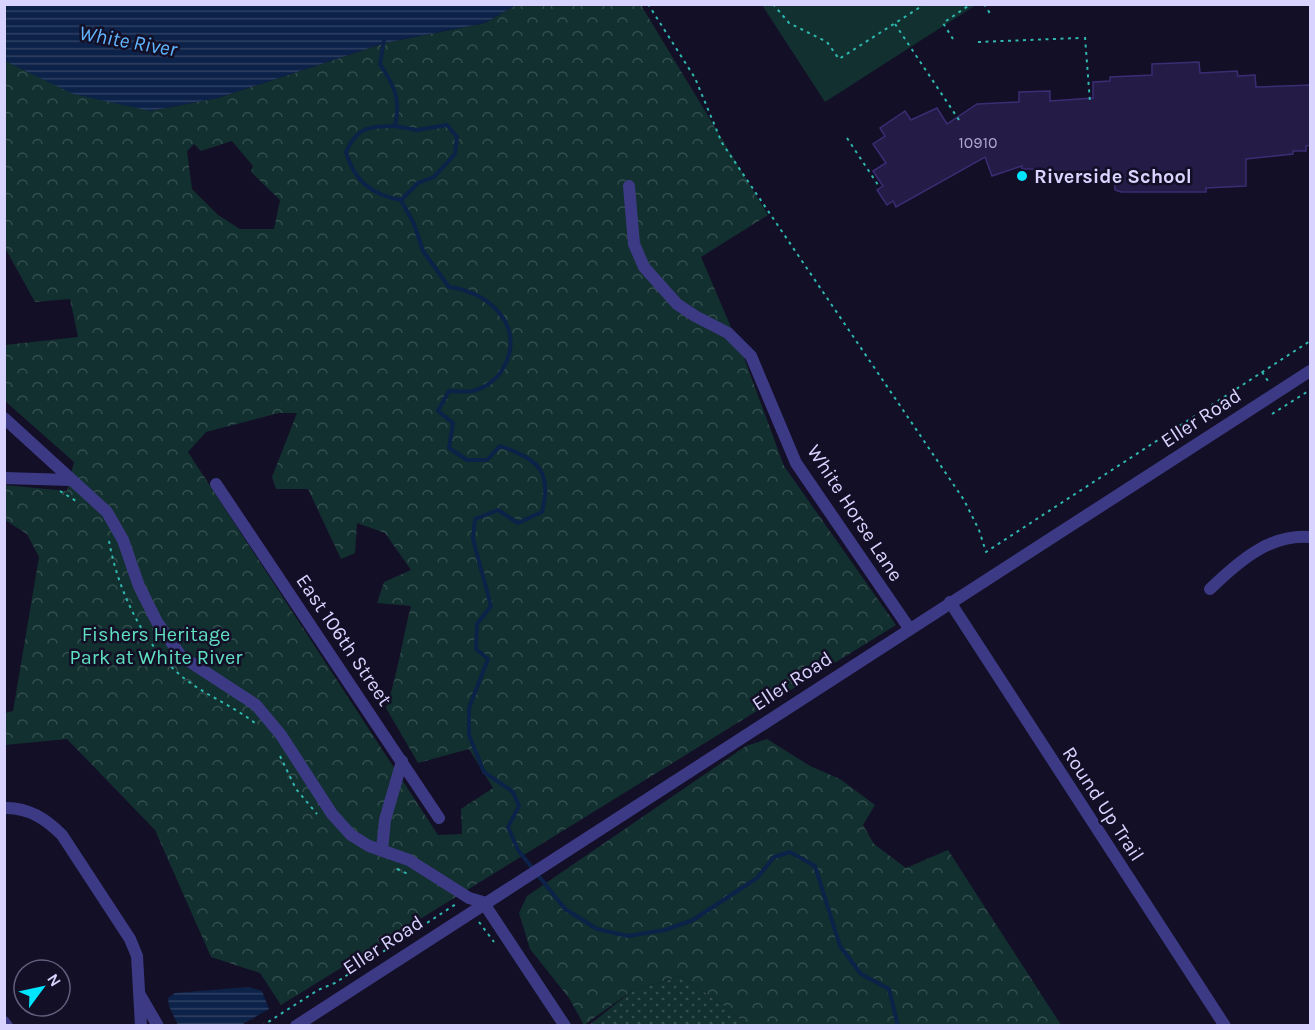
<svg xmlns="http://www.w3.org/2000/svg" width="1315" height="1030" font-family="Karla,sans-serif">
  <style>
    .grass { fill: url(#grass-dots) }
    .forest { fill: url(#forest-crowns); fill-rule: evenodd }
    .garden { fill: #12302f }
    .water { fill: url(#water-rules) }
    .lines { fill: none; stroke-linecap: round; stroke-linejoin: round }
    .stream { stroke: #0c2248; stroke-width: 4 }
    .building { fill: #241b47; stroke: #3b2d73; stroke-width: 1.5 }
    .path { stroke: #2fb8b0; stroke-width: 2; stroke-dasharray: 3 4.5; stroke-linecap: butt }
    .minor { stroke: #3d3a85; stroke-width: 12 }
    .poi-dot { fill: #00e5ff; stroke: #130f26; stroke-width: 2 }
    .labels { text-anchor: middle; dominant-baseline: central; stroke-width: 5; stroke-linejoin: round; paint-order: stroke }
    .number-label { font-size: 16px; fill: #aca6d1 }
    .poi-label { font-size: 20px; font-weight: bold; fill: #d9d4ff; stroke: #130f26; text-anchor: start }
    .street-label { font-size: 20px; fill: #d9d4ff; stroke: #130f26 }
    .park-label { font-size: 20px; fill: #5fe0c0; stroke: #130f26 }
    .water-label { font-size: 21px; font-style: italic; fill: #62b6ff; stroke: #130f26 }
  </style>
  <defs>
    <pattern id="grass-dots" width="8" height="8" patternUnits="userSpaceOnUse" patternTransform="scale(1.5)"><rect width="8" height="8" fill="#12302f"/><path d="M2 2h.1M6 6h.1" fill="none" stroke="#344d4e" stroke-width="1.8" stroke-linecap="round"/></pattern>
    <pattern id="forest-crowns" width="20" height="18" patternUnits="userSpaceOnUse" patternTransform="scale(1.5)"><rect width="20" height="18" fill="#12302f"/><path d="M2 6a3 3 0 1 1 6 0M12 15a3 3 0 1 1 6 0" fill="none" stroke="#344d4e"/></pattern>
    <pattern id="water-rules" width="6" height="5" patternUnits="userSpaceOnUse" patternTransform="scale(1.5)"><rect width="6" height="5" fill="#0c2248"/><path d="M0 2.5h6" fill="none" stroke="#2f4163"/></pattern>
  </defs>
  <rect width="100%" height="100%" fill="#130f26"/>
  <polygon class="grass" points="681,976 723,1005 747,1025 588,1026 632,991"/>
  <g class="forest">
    <path d="M 516,5 L 641,5 L 768,215 L 701,257 L 745,360 L 784,466 L 896,625 L 281,1005 L 260,973 L 211,957 L 155,830 L 67,739 L 5,745 L 5,713 L 13,711 L 39,557 L 27,534 L 5,520 L 5,485 L 67,491 L 74,462 L 5,401 L 5,345 L 78,337 L 70,299 L 35,302 L 5,248 L 5,61 L 150,111 L 218,98 L 385,43 L 485,23 ZM 232,141 L 253,166 L 251,172 L 280,200 L 274,229 L 240,229 L 218,215 L 192,189 L 187,151 L 194,144 L 201,151 ZM 279,413 L 297,413 L 272,477 L 276,489 L 308,489 L 341,559 L 355,553 L 357,523 L 385,533 L 411,570 L 384,582 L 377,603 L 411,606 C 402,640 398,674 386,708 L 418,763 L 469,749 L 493,788 L 461,809 L 462,834 L 438,835 L 188,452 L 206,432 Z"/>
    <polygon points="767,739 810,766 840,779 875,805 863,825 874,844 906,868 948,850 1061,1025 747,1025 723,1005 681,976 632,991 584,1025 569,998 530,949 519,913 527,896 746,746"/>
  </g>
  <polygon class="garden" points="762,5 976,5 825,102"/>
  <g class="water">
    <polygon points="5,4 516,4 516,5 485,23 385,43 218,98 150,111 73,94 5,61"/>
    <polygon points="249,987 262,991 269,1009 241,1025 178,1025 169,1006 168,998 175,993"/>
  </g>
  <g class="lines">
    <g class="stream">
      <path d="M 384,40 L 380,64 C 395,87 401,99 395,126 C 369,126 357,127 346,152 C 354,181 372,195 401,200 L 414,224 L 423,251 L 449,287 C 491,292 528,329 502,370 C 496,380 485,388 473,391 C 465,392 457,391 449,391 L 438,411 L 453,423 L 449,448 L 467,460 L 487,460 L 500,446 C 537,458 553,471 542,512 L 518,523 L 498,510 L 475,519 L 473,539 L 491,606 L 477,624 L 476,649 L 488,659 L 469,708 L 469,735 L 484,772 L 513,792 L 519,806 L 508,827 L 518,850 L 565,909 L 597,929 L 628,936 L 665,930 L 693,920 L 757,878 L 774,857 L 790,852 L 815,866 L 840,946 L 861,974 L 889,989 L 898,1026"/>
      <polyline points="395,126 417,130 447,125 457,137 455,154 434,177 418,183 401,200"/>
    </g>
  </g>
  <polygon class="building" points="1199,62 1200,73 1237,71 1238,76 1255,75 1256,87 1311,85 1311,145 1306,146 1306,151 1293,151 1293,154 1246,159 1246,186 1206,188 1206,192 1121,192 1115,190 1114,173 1038,178 1037,169 1022,169 1022,166 992,176 985,157 896,207 893,201 887,205 877,190 883,186 873,171 886,163 873,144 885,136 880,128 905,111 911,120 937,108 947,124 977,104 1019,102 1019,92 1050,91 1050,101 1093,98 1093,82 1110,81 1110,77 1152,75 1152,64"/>
  <g class="lines">
    <g class="path">
      <polyline points="648,4 695,78 722,143 964,500 979,530 986,552 1310,341"/>
      <polyline points="773,4 789,23 827,42 839,59 925,4"/>
      <polyline points="984,4 991,15"/>
      <polyline points="895,24 959,120"/>
      <polyline points="1085,37 1090,102"/>
      <polyline points="953,39 943,23 971,4"/>
      <polyline points="978,42 1079,38"/>
      <polyline points="847,138 880,188"/>
      <polyline points="1262,372 1270,384"/>
      <polyline points="1272,414 1310,390"/>
      <polyline points="60,491 76,501"/>
      <path d="M 109,541 C 118,591 144,647 185,679 C 207,696 233,706 255,723"/>
      <polyline points="280,756 296,789 317,814"/>
      <polyline points="397,869 408,874"/>
      <polyline points="479,922 494,942"/>
      <polyline points="262,1026 318,990 335,983 456,904"/>
    </g>
    <g class="minor">
      <polyline points="629,186 634,244 644,267 677,304 695,316 728,333 751,356 796,463 909,628"/>
      <polyline points="4,418 107,512 123,540 139,586 157,622 181,656 256,705 281,735 332,814 351,835 369,846 409,860 469,898 483,902 565,1026"/>
      <polyline points="4,478 70,480"/>
      <polyline points="216,484 439,818"/>
      <path d="M 1210,589 C 1237,563 1270,533 1310,537"/>
      <polyline points="950,602 1225,1026"/>
      <path d="M 4,808 C 28,807 46,819 62,835 L 130,939 L 137,956 L 141,1026"/>
      <polyline points="382,850 385,820 402,761"/>
      <polyline points="140,995 158,1026"/>
      <polyline points="4,1022 7,1026"/>
      <polyline points="296,1026 1310,371"/>
    </g>
  </g>
  <circle class="poi-dot" cx="1022" cy="176" r="6"/>
  <g class="labels">
    <g class="number-label">
      <text x="978" y="142">10910</text>
    </g>
    <g class="poi-label">
      <text x="1034" y="176">Riverside School</text>
    </g>
    <g class="street-label">
      <text transform="translate(1201 418) rotate(-33)">Eller Road</text>
      <text transform="translate(855 513) rotate(57)">White Horse Lane</text>
      <text transform="translate(344 640) rotate(56)">East 106th Street</text>
      <text transform="translate(792 681) rotate(-33)">Eller Road</text>
      <text transform="translate(1103 804) rotate(57)">Round Up Trail</text>
      <text transform="translate(383 945) rotate(-33)">Eller Road</text>
    </g>
    <g class="park-label">
      <text x="156" y="634">Fishers Heritage<tspan x="156" dy="23">Park at White River</tspan></text>
    </g>
    <g class="water-label">
      <text transform="translate(128 41) rotate(10)">White River</text>
    </g>
  </g>
  <rect width="1315" height="1030" fill="none" stroke="#d9d4ff" stroke-width="12"/>
  <g transform="translate(42 988) rotate(57)"><circle r="28" fill="#130f26" stroke="#625e7d" stroke-width="1.5"/>
  <path d="M0-4.5L10 22L0 15L-10 22Z" fill="#00e5ff"/>
  <text y="-9" font-size="16" font-weight="bold" text-anchor="middle" fill="#d9d4ff">N</text>
  </g>
</svg>
